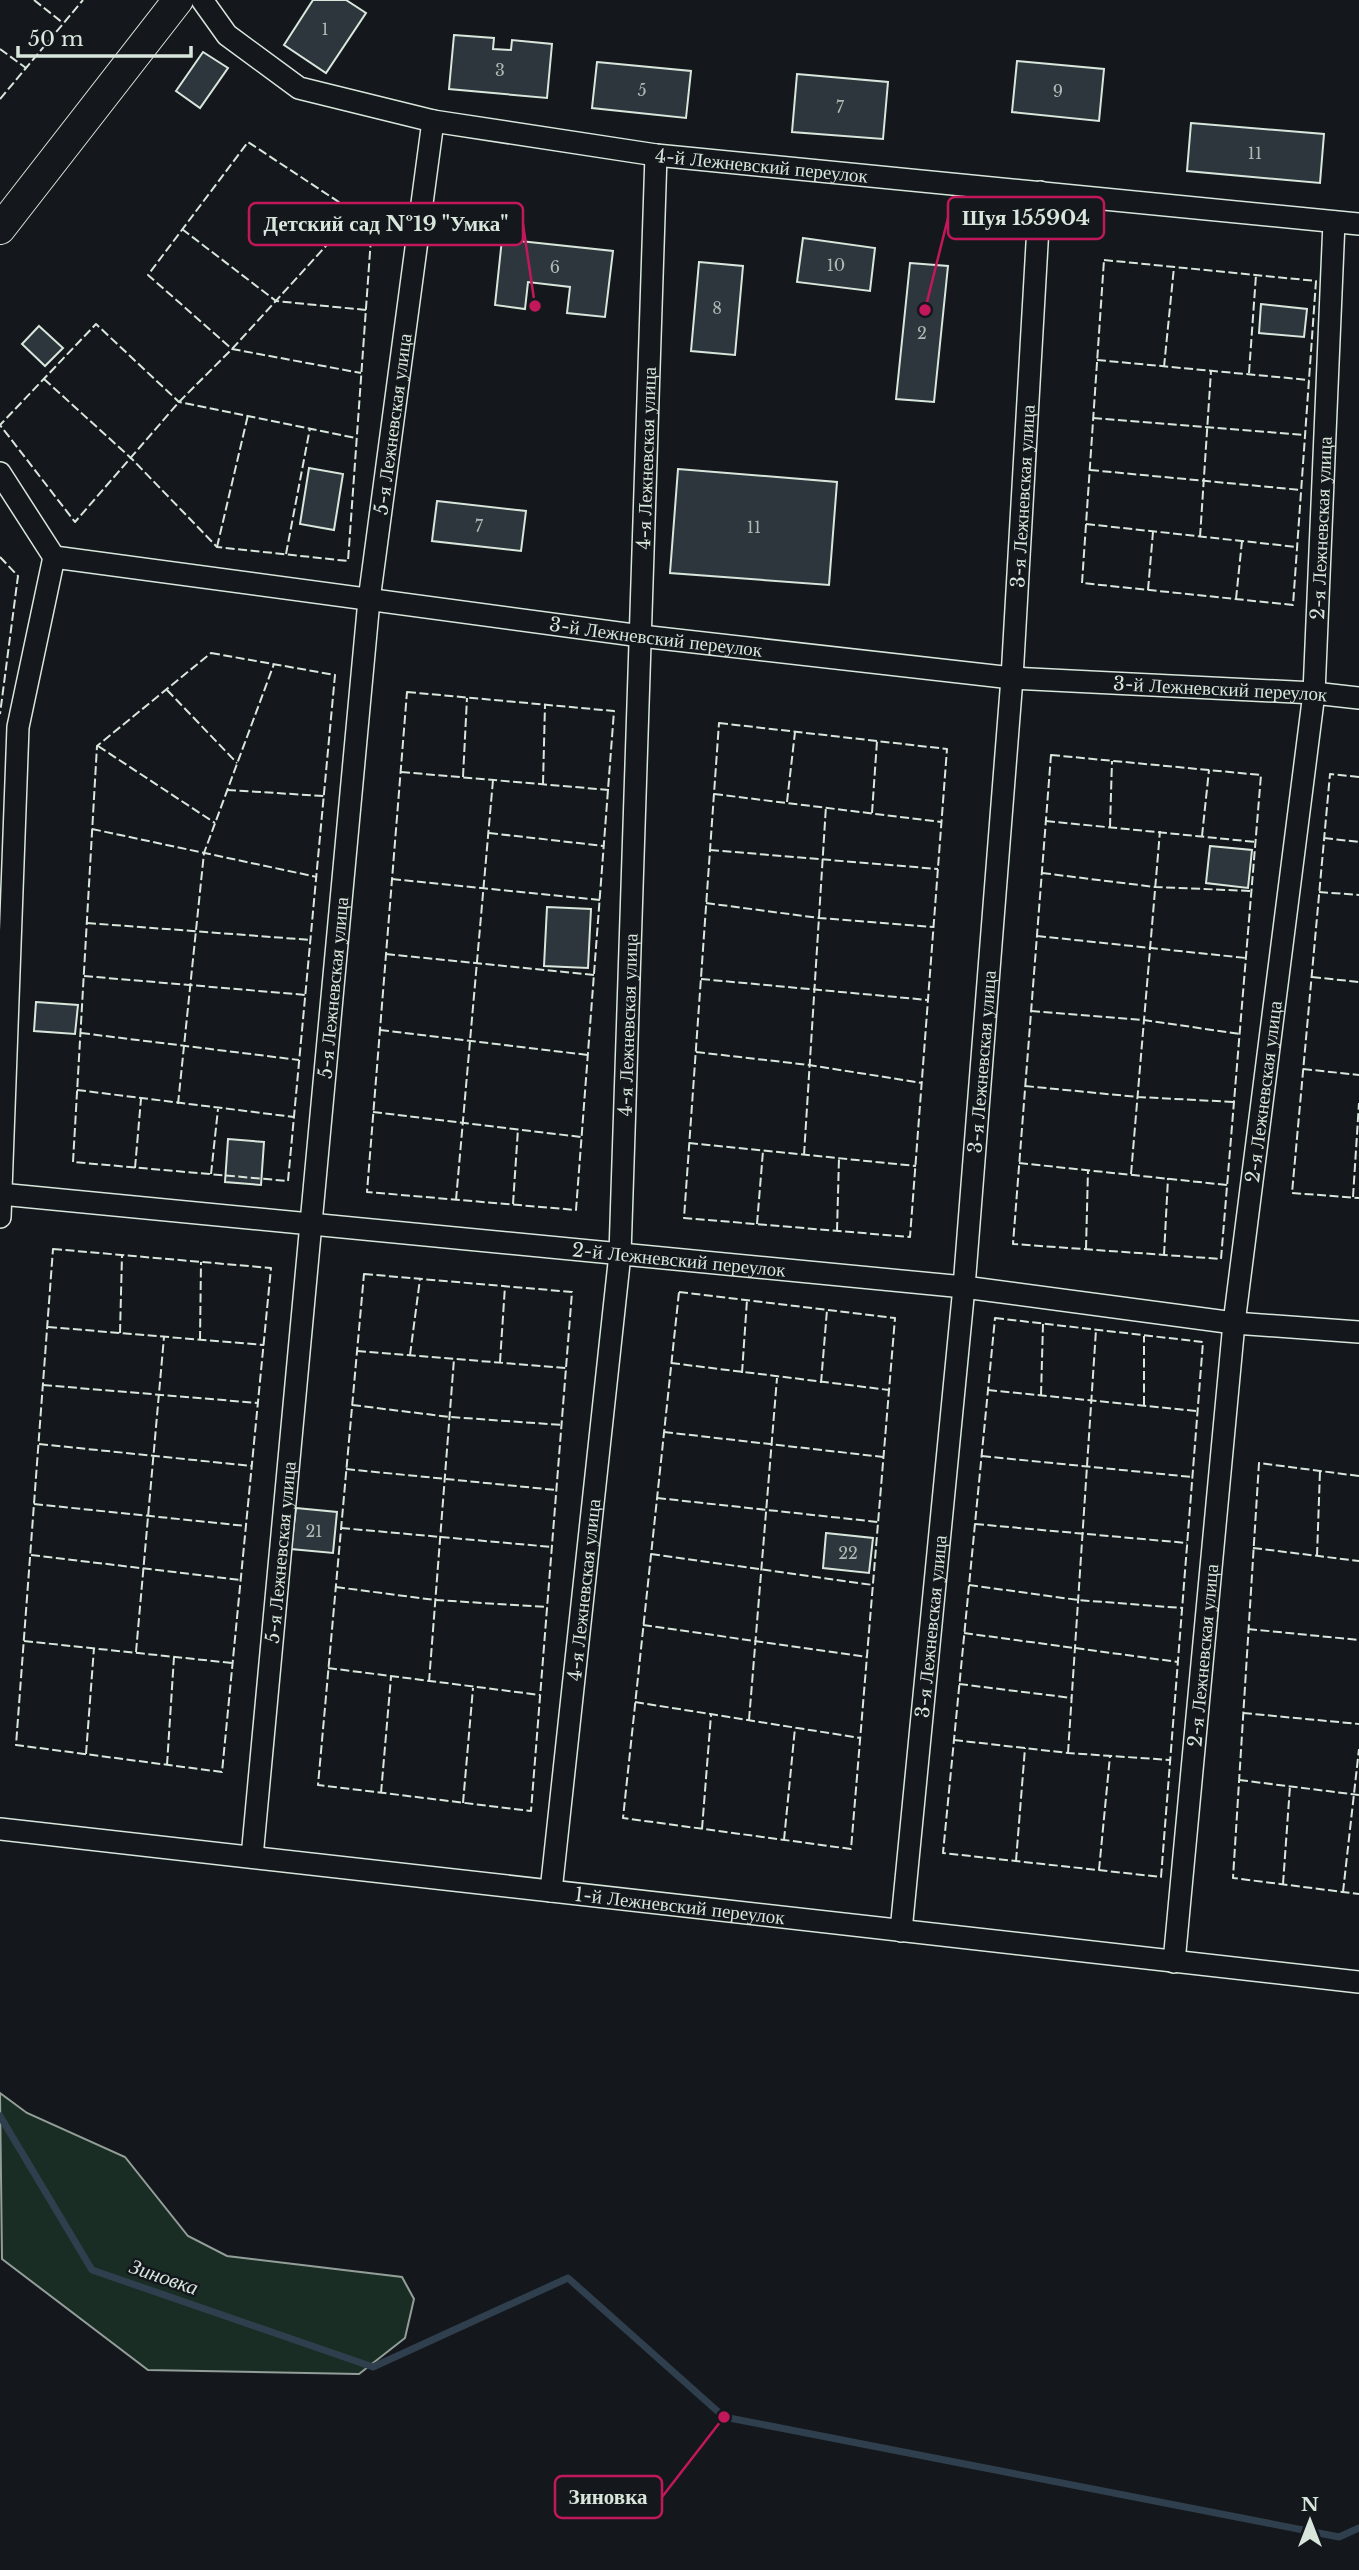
<svg xmlns="http://www.w3.org/2000/svg" width="1359" height="2570" font-family="'Libre Baskerville',serif">
  <style>
    .green { fill: #1a2d24; stroke: #939e99; stroke-width: 2 }
    .lines { fill: none; stroke-linecap: round; stroke-linejoin: round }
    .stream { stroke: #2f3f4d; stroke-width: 7 }
    .building { fill: #2c363c; stroke: #d8e6dc; stroke-width: 2 }
    .street-casing { stroke: #d8e6dc; stroke-width: 24 }
    .secondary-casing { stroke: #d8e6dc; stroke-width: 32 }
    .street { stroke: #14181c; stroke-width: 21 }
    .secondary { stroke: #14181c; stroke-width: 30 }
    .fence { stroke: #d8e6dc; stroke-width: 2; stroke-dasharray: 9 3.5; stroke-linecap: butt }
    .labels { text-anchor: middle; dominant-baseline: central; stroke-width: 5; stroke-linejoin: round; paint-order: stroke }
    .number-label { font-size: 16px; fill: #adbab4 }
    .street-label { font-size: 19px; fill: #d8e6dc; stroke: #14181c }
    .water-label { font-size: 21px; font-style: italic; fill: #d8e6dc; stroke: #14181c }
    .leader { fill: none; stroke: #c2185b; stroke-width: 2.5 }
    .callout-dot { fill: #c2185b; stroke: #14181c; stroke-width: 2.5 }
    .callout { fill: #14181c; stroke: #c2185b; stroke-width: 2.5 }
    .callout-label { font-size: 21px; text-anchor: middle; font-weight: bold; fill: #d8e6dc }
  </style>
  <rect width="100%" height="100%" fill="#14181c"/>
  <polygon class="green" points="0,2093 27,2113 125,2157 188,2236 227,2256 402,2277 414,2299 405,2338 359,2374 148,2370 2,2259"/>
  <g class="lines">
    <polyline class="stream" points="0,2116 92,2270 373,2367 568,2278 724,2417 1339,2537 1359,2528"/>
  </g>
  <g class="building">
    <polygon points="313,0 346,0 366,13 326,73 284,45"/>
    <polygon points="454,35 494,38 493,49 511,50 512,40 552,44 547,98 449,89"/>
    <polygon points="203,52 228,68 200,108 176,91"/>
    <polygon points="1017,61 1104,69 1099,121 1012,112"/>
    <polygon points="597,62 691,71 686,118 592,108"/>
    <polygon points="797,74 888,82 883,139 792,132"/>
    <polygon points="1191,123 1324,134 1320,183 1187,171"/>
    <polygon points="803,238 875,248 870,291 797,282"/>
    <polygon points="502,239 613,251 605,317 567,313 570,287 528,282 525,309 495,305"/>
    <polygon points="699,262 743,266 735,355 691,351"/>
    <polygon points="910,263 948,266 934,402 896,399"/>
    <polygon points="1261,304 1307,309 1304,337 1259,333"/>
    <polygon points="39,326 63,348 45,366 22,344"/>
    <polygon points="309,468 343,474 334,530 300,524"/>
    <polygon points="678,469 837,482 829,585 670,573"/>
    <polygon points="437,501 526,511 521,551 432,541"/>
    <polygon points="1210,846 1252,850 1248,888 1206,883"/>
    <polygon points="547,907 591,909 588,968 544,966"/>
    <polygon points="36,1002 78,1005 75,1034 34,1031"/>
    <polygon points="228,1139 264,1142 261,1185 225,1182"/>
    <polygon points="296,1508 337,1512 333,1553 291,1549"/>
    <polygon points="826,1533 873,1538 869,1573 823,1568"/>
  </g>
  <g class="lines">
    <g class="street-casing">
      <g id="street">
        <path id="s1" d="M 202,0 L 227,35 L 299,88 L 433,121 L 656,155 L 1359,224"/>
        <path id="s2" d="M 0,473 L 54,557 L 641,636 L 1012,678 L 1314,693 L 1359,698"/>
        <path id="s3" d="M 0,1194 L 964,1287 L 1234,1323 L 1359,1332"/>
        <polyline points="0,1217 18,727 54,557"/>
        <path id="s4" d="M 0,1829 L 1359,1982"/>
        <path id="s5" d="M 252,1857 L 369,600 L 433,121"/>
        <path id="s6" d="M 551,1891 L 620,1254 L 656,155"/>
        <path id="s7" d="M 901,1931 L 964,1287 L 1012,678 L 1040,192"/>
        <path id="s8" d="M 1174,1962 L 1234,1323 L 1314,693 L 1334,222"/>
      </g>
    </g>
    <g class="secondary-casing">
      <polyline id="secondary" points="0,229 178,0"/>
    </g>
    <use href="#street" class="street"/>
    <use href="#secondary" class="secondary"/>
    <g class="fence">
      <polyline points="34,0 63,23"/>
      <polyline points="0,49 26,68"/>
      <polyline points="0,99 83,0"/>
      <polyline points="356,213 232,349 179,402 75,522 0,425 96,324 179,402 356,438"/>
      <polyline points="182,229 276,301 366,310"/>
      <polygon points="1104,260 1316,281 1293,605 1082,583"/>
      <polyline points="1097,360 1309,380"/>
      <polyline points="1164,367 1174,267"/>
      <polyline points="1249,373 1256,275"/>
      <polyline points="44,379 132,459 217,547 348,561 372,224 248,142 148,275 232,349 361,373"/>
      <polyline points="1093,418 1305,435"/>
      <polyline points="1090,470 1301,490"/>
      <polyline points="1086,524 1297,547"/>
      <polyline points="1200,537 1211,371"/>
      <polyline points="217,547 248,415"/>
      <polyline points="286,554 310,428"/>
      <polyline points="0,557 18,576 0,714"/>
      <polyline points="1148,590 1153,532"/>
      <polyline points="1236,599 1242,541"/>
      <polygon points="211,653 335,675 288,1181 73,1162 97,746"/>
      <polyline points="167,690 237,763"/>
      <polygon points="407,692 614,711 576,1210 367,1192"/>
      <polygon points="719,723 947,749 910,1237 684,1218"/>
      <polyline points="98,746 215,823"/>
      <polygon points="1051,755 1261,775 1221,1259 1013,1244"/>
      <polyline points="401,772 609,790"/>
      <polyline points="463,777 467,698"/>
      <polyline points="1359,777 1330,774 1292,1193 1359,1198"/>
      <polyline points="543,784 545,705"/>
      <polyline points="227,790 324,796"/>
      <polyline points="714,794 941,822"/>
      <polyline points="787,802 795,732"/>
      <polyline points="872,813 877,741"/>
      <polyline points="1046,821 1256,842"/>
      <polyline points="1110,827 1112,761"/>
      <polyline points="92,829 317,877"/>
      <polyline points="489,833 604,846"/>
      <polyline points="1202,836 1209,770"/>
      <polyline points="1324,838 1359,842"/>
      <polyline points="710,850 938,869"/>
      <polyline points="1042,873 1155,887 1252,891"/>
      <polyline points="392,879 600,900"/>
      <polyline points="1319,892 1359,895"/>
      <polyline points="706,903 819,918 934,927"/>
      <polyline points="87,923 311,940"/>
      <polyline points="1037,936 1246,958"/>
      <polyline points="386,954 594,975"/>
      <polyline points="84,976 306,995"/>
      <polyline points="1312,977 1359,982"/>
      <polyline points="701,979 928,1000"/>
      <polyline points="1031,1011 1144,1020 1240,1034"/>
      <polyline points="380,1030 588,1055"/>
      <polyline points="81,1033 299,1060"/>
      <polyline points="696,1052 809,1065 922,1083"/>
      <polyline points="1303,1069 1359,1075"/>
      <polyline points="1025,1086 1138,1097 1234,1102"/>
      <polyline points="77,1090 294,1117"/>
      <polyline points="178,1104 204,853 274,664"/>
      <polyline points="373,1112 581,1137"/>
      <polyline points="689,1143 916,1166"/>
      <polyline points="804,1155 826,806"/>
      <polyline points="1019,1163 1227,1185"/>
      <polyline points="135,1168 141,1099"/>
      <polyline points="211,1174 218,1109"/>
      <polyline points="1131,1174 1160,831"/>
      <polyline points="1353,1197 1359,1103"/>
      <polyline points="456,1200 493,780"/>
      <polyline points="513,1204 518,1129"/>
      <polyline points="757,1224 763,1151"/>
      <polyline points="837,1231 839,1158"/>
      <polygon points="53,1249 271,1268 222,1772 16,1745"/>
      <polyline points="1086,1249 1088,1170"/>
      <polyline points="1164,1255 1168,1178"/>
      <polygon points="364,1274 572,1292 531,1811 318,1785"/>
      <polygon points="679,1292 895,1318 851,1849 623,1818"/>
      <polygon points="995,1318 1203,1342 1161,1877 943,1853"/>
      <polyline points="48,1327 264,1345"/>
      <polyline points="120,1333 122,1255"/>
      <polyline points="200,1340 201,1262"/>
      <polyline points="357,1351 566,1368"/>
      <polyline points="410,1355 420,1279"/>
      <polyline points="500,1362 505,1286"/>
      <polyline points="671,1363 889,1390"/>
      <polyline points="742,1373 747,1300"/>
      <polyline points="821,1383 827,1310"/>
      <polyline points="43,1385 258,1403"/>
      <polyline points="988,1390 1197,1411"/>
      <polyline points="1041,1395 1043,1324"/>
      <polyline points="352,1405 450,1417 562,1425"/>
      <polyline points="1144,1405 1144,1336"/>
      <polyline points="664,1432 883,1457"/>
      <polyline points="39,1444 252,1466"/>
      <polyline points="982,1456 1192,1477"/>
      <polyline points="346,1469 556,1490"/>
      <polyline points="1359,1476 1259,1463 1233,1878 1359,1894"/>
      <polyline points="657,1498 878,1522"/>
      <polyline points="34,1504 246,1526"/>
      <polyline points="975,1524 1187,1543"/>
      <polyline points="341,1528 552,1547"/>
      <polyline points="1253,1548 1359,1561"/>
      <polyline points="651,1554 873,1585"/>
      <polyline points="31,1555 241,1580"/>
      <polyline points="1317,1556 1320,1471"/>
      <polyline points="969,1585 1078,1600 1182,1608"/>
      <polyline points="336,1587 435,1600 547,1607"/>
      <polyline points="643,1625 867,1657"/>
      <polyline points="1248,1629 1359,1640"/>
      <polyline points="964,1633 1178,1662"/>
      <polyline points="24,1641 232,1663"/>
      <polyline points="136,1652 164,1337"/>
      <polyline points="328,1668 540,1695"/>
      <polyline points="429,1682 454,1359"/>
      <polyline points="959,1684 1072,1698"/>
      <polyline points="635,1702 860,1738"/>
      <polyline points="1243,1713 1359,1724"/>
      <polyline points="749,1720 777,1378"/>
      <polyline points="954,1740 1068,1753 1170,1760"/>
      <polyline points="1068,1753 1096,1330"/>
      <polyline points="86,1754 94,1648"/>
      <polyline points="167,1765 174,1657"/>
      <polyline points="1239,1780 1359,1795"/>
      <polyline points="381,1793 391,1677"/>
      <polyline points="463,1803 473,1688"/>
      <polyline points="702,1829 711,1715"/>
      <polyline points="784,1840 795,1728"/>
      <polyline points="1016,1861 1025,1748"/>
      <polyline points="1099,1870 1110,1756"/>
      <polyline points="1283,1884 1290,1786"/>
      <polyline points="1343,1892 1359,1749"/>
    </g>
  </g>
  <g class="labels">
    <g class="number-label">
      <text x="325" y="29">1</text>
      <text x="500" y="70">3</text>
      <text x="642" y="90">5</text>
      <text x="1058" y="91">9</text>
      <text x="840" y="107">7</text>
      <text x="1255" y="153">11</text>
      <text x="836" y="265">10</text>
      <text x="555" y="267">6</text>
      <text x="717" y="308">8</text>
      <text x="922" y="333">2</text>
      <text x="479" y="526">7</text>
      <text x="754" y="527">11</text>
      <text x="314" y="1531">21</text>
      <text x="848" y="1553">22</text>
    </g>
    <g class="street-label">
      <text stroke="none"><textPath href="#s1" startOffset="602">4-й Лежневский переулок</textPath></text>
      <text stroke="none"><textPath href="#s5" startOffset="1440">5-я Лежневская улица</textPath></text>
      <text stroke="none"><textPath href="#s6" startOffset="1437">4-я Лежневская улица</textPath></text>
      <text stroke="none"><textPath href="#s7" startOffset="1440">3-я Лежневская улица</textPath></text>
      <text stroke="none"><textPath href="#s8" startOffset="1442">2-я Лежневская улица</textPath></text>
      <text stroke="none"><textPath href="#s2" startOffset="707">3-й Лежневский переулок</textPath></text>
      <text stroke="none"><textPath href="#s2" startOffset="1274">3-й Лежневский переулок</textPath></text>
      <text stroke="none"><textPath href="#s5" startOffset="873">5-я Лежневская улица</textPath></text>
      <text stroke="none"><textPath href="#s6" startOffset="870">4-я Лежневская улица</textPath></text>
      <text stroke="none"><textPath href="#s7" startOffset="873">3-я Лежневская улица</textPath></text>
      <text stroke="none"><textPath href="#s8" startOffset="875">2-я Лежневская улица</textPath></text>
      <text stroke="none"><textPath href="#s3" startOffset="682">2-й Лежневский переулок</textPath></text>
      <text stroke="none"><textPath href="#s5" startOffset="306">5-я Лежневская улица</textPath></text>
      <text stroke="none"><textPath href="#s6" startOffset="303">4-я Лежневская улица</textPath></text>
      <text stroke="none"><textPath href="#s7" startOffset="306">3-я Лежневская улица</textPath></text>
      <text stroke="none"><textPath href="#s8" startOffset="308">2-я Лежневская улица</textPath></text>
      <text stroke="none"><textPath href="#s4" startOffset="684">1-й Лежневский переулок</textPath></text>
    </g>
    <g class="water-label">
      <text transform="translate(164 2277) rotate(19)">Зиновка</text>
    </g>
  </g>
  <path class="leader" d="M925 310L948 218M535 306L523 224M724 2417L662 2497"/>
  <g class="callout-dot">
    <circle cx="925" cy="310" r="7"/>
    <circle cx="535" cy="306" r="7"/>
    <circle cx="724" cy="2417" r="7"/>
  </g>
  <g class="callout">
    <rect x="948" y="197" width="156" height="42" rx="7"/>
    <rect x="249" y="203" width="274" height="42" rx="7"/>
    <rect x="555" y="2476" width="107" height="42" rx="7"/>
  </g>
  <g class="callout-label">
    <text x="1026" y="225">Шуя 155904</text>
    <text x="386" y="231">Детский сад №19 "Умка"</text>
    <text x="608" y="2504">Зиновка</text>
  </g>
  <g transform="translate(1310 2521)" stroke="#14181c" stroke-width="5" paint-order="stroke">
  <path d="M0-5L12 26L0 18L-12 26Z" fill="#d8e6dc"/>
  <text y="-10" font-size="19" font-weight="bold" text-anchor="middle" fill="#d8e6dc">N</text>
  </g>
  <path d="M18 46v10h173v-10" fill="none" stroke="#d8e6dc" stroke-width="3.5"/>
  <text x="28" y="46" font-size="21" fill="#d8e6dc" stroke="#14181c" stroke-width="5" paint-order="stroke">50 m</text>
</svg>
